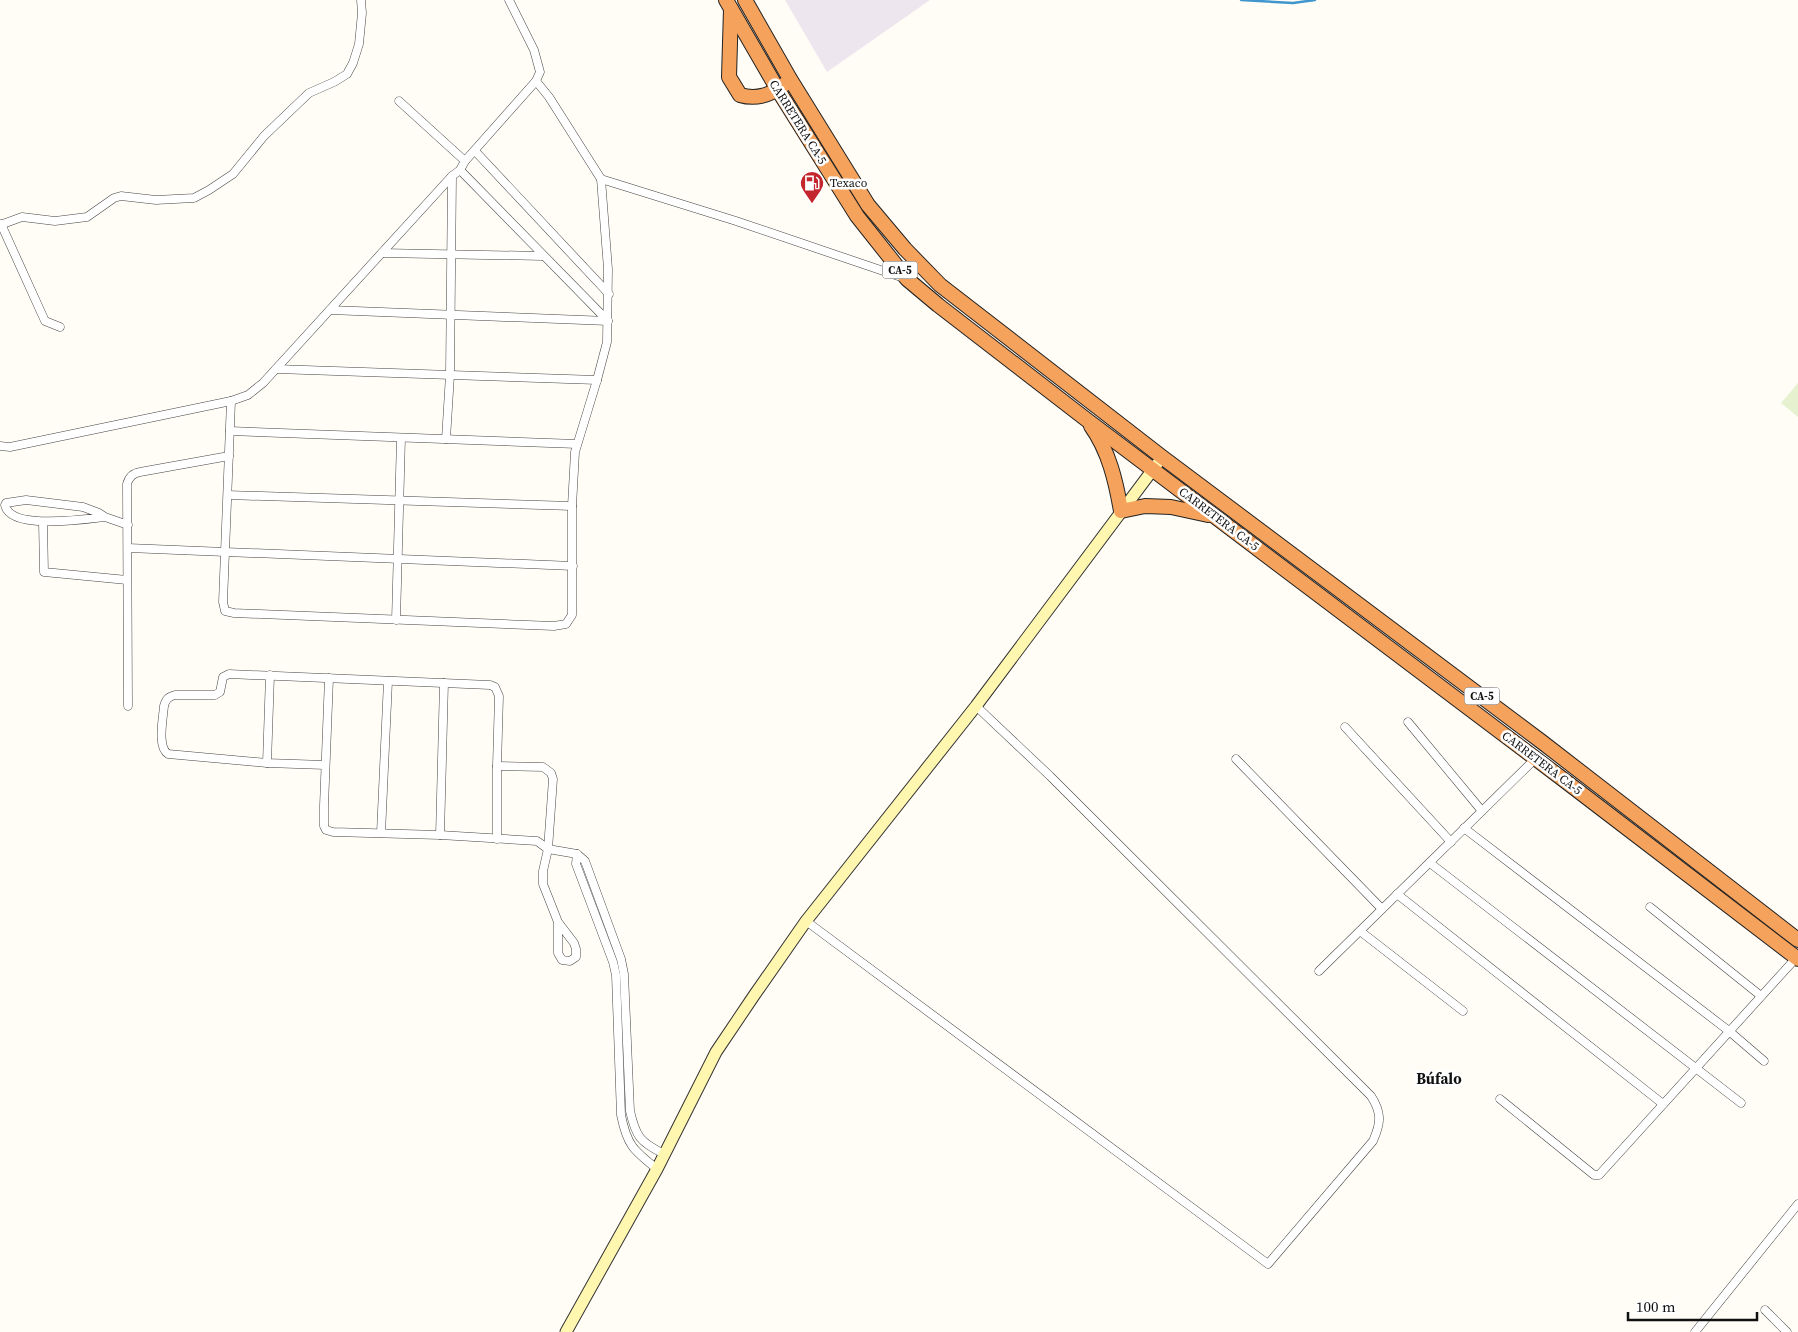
<svg xmlns="http://www.w3.org/2000/svg" width="1798" height="1332" font-family="'Source Serif 4',serif">
  <style>
    .industrial { fill: #eee6ef }
    .pitch { fill: #e6f2cf }
    .lines { fill: none; stroke-linecap: round; stroke-linejoin: round }
    .stream { stroke: #3f96cf; stroke-width: 2.5 }
    .street-casing { stroke: #444; stroke-width: 9 }
    .secondary-casing { stroke: #333; stroke-width: 13 }
    .highway-casing { stroke: #222; stroke-width: 16 }
    .street { stroke: #fff; stroke-width: 8 }
    .secondary { stroke: #fff6b0; stroke-width: 11 }
    .highway { stroke: #f5a25d; stroke-width: 14 }
    .labels { text-anchor: middle; dominant-baseline: central; stroke-width: 5; stroke-linejoin: round; paint-order: stroke }
    .shield { fill: #fff; stroke: #585858; stroke-width: 1 }
    .shield-label { font-size: 11px; font-weight: bold; fill: #111 }
    .street-label { font-size: 12px; fill: #111; stroke: #fff }
    .poi-label { font-size: 12px; fill: #111; stroke: #fff; text-anchor: start }
    .quarter-label { font-size: 15px; font-weight: bold; fill: #111; stroke: #fff }
  </style>
  <rect width="100%" height="100%" fill="#fffdf5"/>
  <polygon class="industrial" points="785,0 930,0 827,72"/>
  <polygon class="pitch" points="1798,383 1798,417 1781,403"/>
  <g class="lines">
    <polyline class="stream" points="1241,0 1293,3 1315,0"/>
    <g class="street-casing">
      <g id="street">
        <polyline points="509,0 534,50 540,72 536,81 549,97 601,179 736,221 904,278"/>
        <polyline points="399,101 465,161"/>
        <polyline points="475,151 609,294"/>
        <polyline points="460,170 608,321"/>
        <polyline points="1,224 45,321 60,327"/>
        <polyline points="0,225 22,217 55,221 87,217 114,198 121,196 156,200 194,198 209,190 233,174 264,136 309,93 334,82 347,74 353,63 359,44 362,13 361,0"/>
        <polyline points="382,253 543,256"/>
        <polyline points="330,310 608,321"/>
        <polyline points="276,369 597,380"/>
        <polyline points="231,401 223,602 225,611 234,613 554,626 566,624 572,615 572,506 575,452 597,380 607,342 608,269 601,179"/>
        <polyline points="230,431 577,444"/>
        <polyline points="446,439 450,375 452,176"/>
        <polyline points="0,446 10,447 231,401 248,395 263,383 452,176 460,170 465,161 536,81"/>
        <polyline points="228,495 572,506"/>
        <path d="M 105,517 C 86,519 10,531 5,505 L 6,503 L 26,500 L 83,507 L 99,513 L 105,517 L 128,525"/>
        <polyline points="43,522 44,572 127,580"/>
        <polyline points="128,548 573,566"/>
        <polyline points="396,620 401,438"/>
        <path d="M 329,678 L 324,806 L 324,826 L 326,830 L 333,832 L 440,835 L 537,841 L 548,849 L 577,854 L 585,861 L 621,959 L 624,974 L 630,1111 C 636,1137 640,1142 664,1154"/>
        <path d="M 128,706 L 127,484 C 129,477 133,473 140,472 L 229,456"/>
        <polyline points="1408,722 1482,811"/>
        <polyline points="1345,727 1451,842"/>
        <polyline points="1236,759 1382,909"/>
        <polyline points="267,763 270,675"/>
        <path d="M 325,765 L 267,763 L 168,754 C 157,747 163,719 164,706 C 166,699 168,697 175,695 L 215,695 L 220,692 L 223,677 L 229,674 L 490,685 L 495,687 L 499,696 L 497,766 L 497,839"/>
        <polyline points="497,766 543,767 551,773 553,779 548,849 543,871 543,884 558,922 574,943 576,949 576,957 570,961 562,960 558,953 558,922"/>
        <polyline points="1464,828 1729,1031 1764,1061"/>
        <polyline points="381,833 388,681"/>
        <polyline points="440,835 444,683"/>
        <path d="M 577,854 L 576,864 L 613,962 L 616,975 L 621,1115 C 627,1145 633,1150 657,1169"/>
        <polyline points="1430,863 1741,1103"/>
        <polyline points="1397,894 1663,1104"/>
        <polyline points="1650,907 1761,996"/>
        <path d="M 806,921 L 1268,1264 L 1373,1141 C 1381,1123 1382,1113 1371,1096 L 1050,776 L 976,706"/>
        <polyline points="1360,931 1463,1011"/>
        <polyline points="1319,971 1536,758"/>
        <polyline points="1500,1099 1594,1175 1599,1175 1796,958"/>
        <polyline points="1765,1310 1787,1332"/>
        <polyline points="1695,1332 1798,1204"/>
      </g>
    </g>
    <g class="secondary-casing">
      <polyline id="secondary" points="566,1332 657,1169 716,1052 753,997 806,921 976,706 1157,464"/>
    </g>
    <g class="highway-casing">
      <g id="highway">
        <polyline points="726,0 778,90 857,216 907,279 938,305 1087,420 1564,780 1798,959"/>
        <polyline points="745,0 790,79 868,205 905,249 940,285 1162,457 1542,742 1798,940"/>
        <path d="M 731,9 L 729,77 L 740,95 C 757,100 771,95 785,84"/>
        <path d="M 1091,426 C 1109,451 1116,482 1121,511 L 1145,506 L 1171,507 L 1208,515"/>
      </g>
    </g>
    <use href="#street" class="street"/>
    <use href="#secondary" class="secondary"/>
    <use href="#highway" class="highway"/>
  </g>
  <defs>
    <g id="fuel-pin" transform="scale(1.25)"><path d="M0 17L-7.5 6A9.5 9.5 0 1 1 7.5 6Z" fill="#c4262e" stroke="#fff"/><path d="M-5.5-6h7V0h2V4h1.3V-2.5L3-4.5l.8-.8L6-3V5H2.5V1h-1V6h-7ZM-4.2-4.7v3.2H.2V-4.7Z" fill="#fff"/></g>
  </defs>
  <g fill-rule="evenodd">
    <use href="#fuel-pin" x="812" y="183"/>
  </g>
  <g class="labels">
    <g class="shield">
      <rect x="882.5" y="261.5" width="35" height="17" rx="4"/>
      <rect x="1464.5" y="687.5" width="35" height="17" rx="4"/>
    </g>
    <g class="shield-label">
      <text x="900" y="270">CA-5</text>
      <text x="1482" y="696">CA-5</text>
    </g>
    <g class="street-label">
      <text transform="translate(798 122) rotate(58)">CARRETERA CA-5</text>
      <text transform="translate(1219 519) rotate(37)">CARRETERA CA-5</text>
      <text transform="translate(1542 763) rotate(37)">CARRETERA CA-5</text>
    </g>
    <g class="poi-label">
      <text x="830" y="183">Texaco</text>
    </g>
    <g class="quarter-label">
      <text x="1439" y="1078">Búfalo</text>
    </g>
  </g>
  <path d="M1628 1312v8h129v-8" fill="none" stroke="#111111" stroke-width="2.5"/>
  <text x="1636" y="1312" font-size="15" fill="#111111" stroke="#ffffff" stroke-width="4" paint-order="stroke">100 m</text>
</svg>
